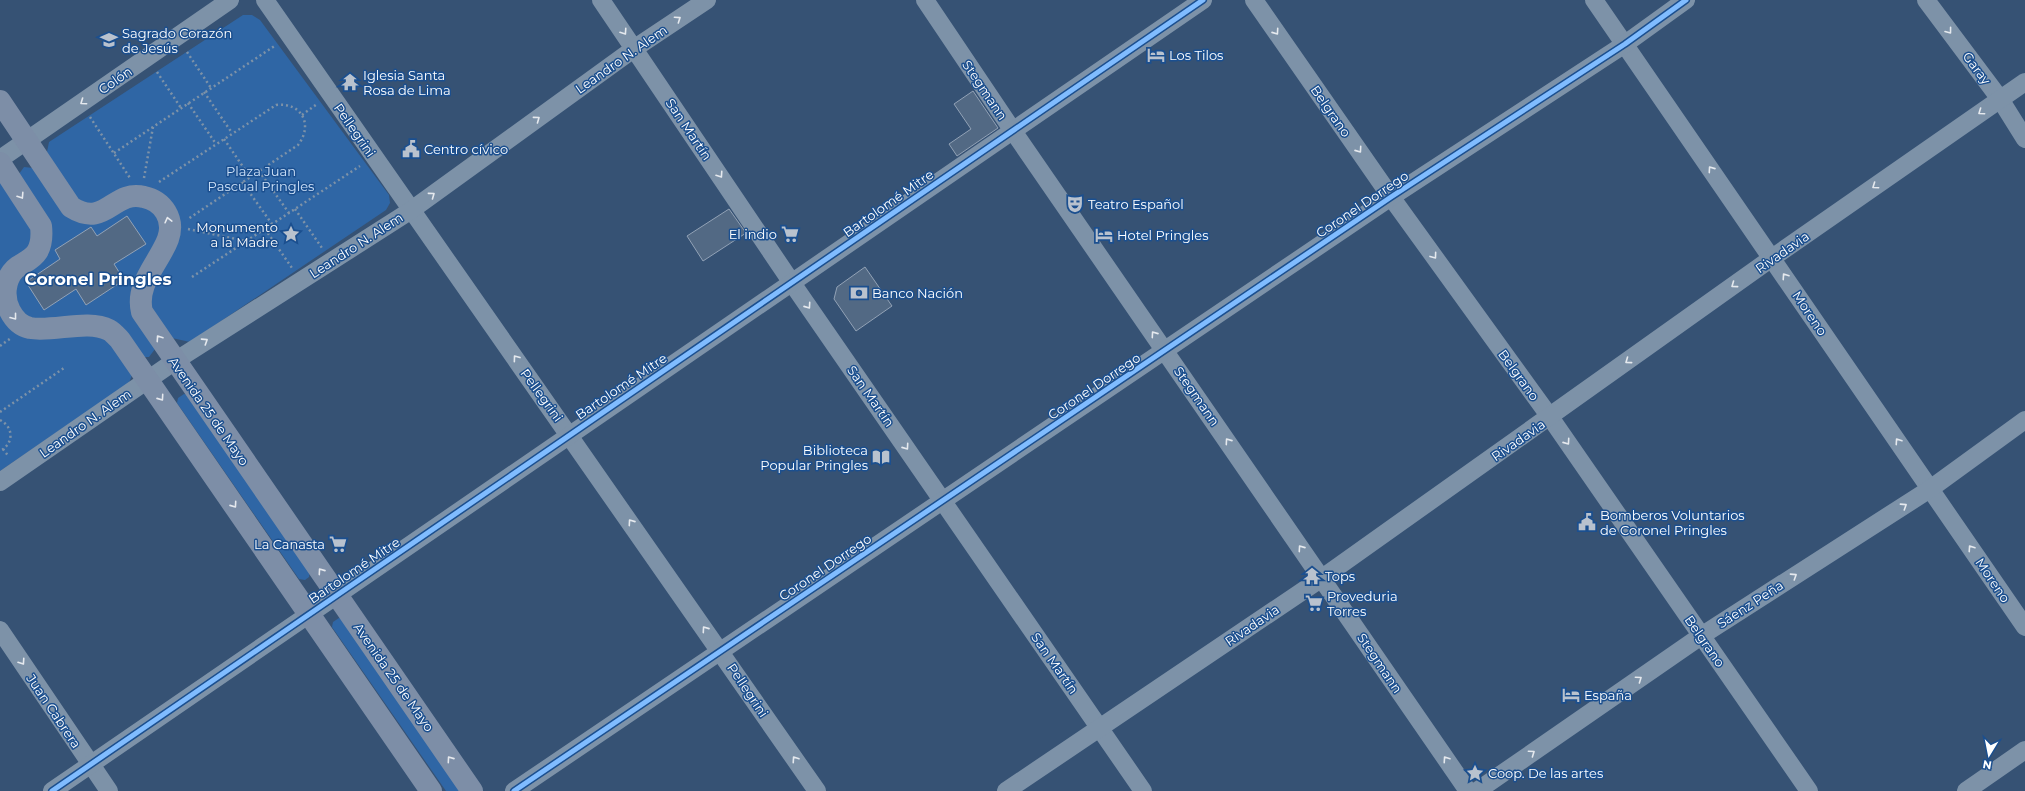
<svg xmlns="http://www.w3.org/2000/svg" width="2025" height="791" font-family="Montserrat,sans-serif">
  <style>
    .green { fill: #2f66a5 }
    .building { fill: #526984; stroke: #92a2b6 }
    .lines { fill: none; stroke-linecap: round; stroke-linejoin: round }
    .path { stroke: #7d92a8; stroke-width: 2.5; stroke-dasharray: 2 3; stroke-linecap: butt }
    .minor { stroke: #7d92a8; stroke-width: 18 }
    .major { stroke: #7d8ea7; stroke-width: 22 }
    .cycleway-casing { stroke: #1b4f8f; stroke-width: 8 }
    .cycleway { stroke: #80bcff; stroke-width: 5 }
    .oneway { stroke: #e5e9ee }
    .oneway2 { stroke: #e5e8ed }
    .labels { text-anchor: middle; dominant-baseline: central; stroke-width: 3; stroke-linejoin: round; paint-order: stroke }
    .poi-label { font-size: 13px; fill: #fff; stroke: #1b4f8f; text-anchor: start }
    .street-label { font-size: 13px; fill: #fff; stroke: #1b4f8f }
    .park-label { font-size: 13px; fill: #cfe3fa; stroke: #1b4f8f }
    .district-label { font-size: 17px; font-weight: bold; fill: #fff; stroke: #1b4f8f }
  </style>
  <rect width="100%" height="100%" fill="#365274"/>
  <g class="green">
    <polygon points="243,15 252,15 260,20 389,195 390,203 386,210 190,342 172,338 149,310 169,205 94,207 80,205 47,152 49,142"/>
    <polygon points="24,167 33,168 61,207 121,207 147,203 163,225 143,272 155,349 149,357 143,357 115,327 25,319 12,289 37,261 19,174"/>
    <polygon points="0,182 30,224 34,240 0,280"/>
    <polygon points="0,310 106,334 132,375 129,383 0,471"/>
    <polygon points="184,394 189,395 310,571 309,577 305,580 299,579 177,403 178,398"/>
    <polygon points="339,618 344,619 462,791 446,791 332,627 333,622"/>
  </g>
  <g class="building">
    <polygon points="973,91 998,128 957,156 949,144 971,129 954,104"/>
    <polygon points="729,209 746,233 703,261 687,236"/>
    <polygon points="127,216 146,244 114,264 124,280 86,305 76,289 44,310 26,282 60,259 55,250 91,227 97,236"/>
    <polygon points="865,267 892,306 856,331 834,299 837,287"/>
  </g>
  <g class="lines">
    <g class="path">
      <polyline points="187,52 211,88"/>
      <polyline points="157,72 181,108"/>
      <polyline points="204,92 232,133"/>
      <polyline points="188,103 216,144"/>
      <polyline points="302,115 317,104"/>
      <polyline points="90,117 130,178"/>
      <polyline points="224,139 250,177"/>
      <polyline points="114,153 276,45"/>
      <polyline points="259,171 289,213"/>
      <polyline points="144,178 153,127"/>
      <path d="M 159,182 L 276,105 C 301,102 314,124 298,145 L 188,219"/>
      <polyline points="242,182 272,224"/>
      <polyline points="295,209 322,248"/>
      <polyline points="188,229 246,241"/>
      <polyline points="265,229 292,268"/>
      <polyline points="192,277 360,166"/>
      <polyline points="0,346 11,338"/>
      <polyline points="0,412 64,368"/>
      <path d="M 0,420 C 14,427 14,444 0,451"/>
      <polyline points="3,449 9,457"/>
    </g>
    <g class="minor">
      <path d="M 265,0 C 447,265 635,526 817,791"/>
      <polyline points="601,0 792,283 1143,791"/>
      <polyline points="925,0 1013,131 1468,791"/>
      <polyline points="1254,0 1391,197 1550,417 1809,791"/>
      <polyline points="1594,0 2025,627"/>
      <polyline points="1926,0 2000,99 2025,139"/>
      <polyline points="0,159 230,0"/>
      <polyline points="0,482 175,361 410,211 635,48 707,0"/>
      <polyline points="0,630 109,791"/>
      <polyline points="52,791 1203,0"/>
      <polyline points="514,791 1391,197 1625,44 1686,0"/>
      <polyline points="1006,791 1322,578 1772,258 2025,82"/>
      <polyline points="1477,791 1701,636 1930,489 2025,420"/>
      <polyline points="1966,791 2025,750"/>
    </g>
    <g class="major">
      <path d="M 0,101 L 71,207 C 106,229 113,189 144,197 C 163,201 175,219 168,239 C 159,263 135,284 142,312 L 472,791"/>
      <path d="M 0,163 L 41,226 C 42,235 42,244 37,252 C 32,260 22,263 15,269 C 4,280 3,298 10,311 C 14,319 21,326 30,328 C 54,332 88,319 109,330 C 113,332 117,337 120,340 L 431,791"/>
    </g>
    <g class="cycleway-casing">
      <g id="cycleway">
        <polyline points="52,791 1203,0"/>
        <polyline points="514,791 1391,197 1625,44 1686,0"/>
      </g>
    </g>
    <use href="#cycleway" class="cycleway"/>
  </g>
  <defs><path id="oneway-chevron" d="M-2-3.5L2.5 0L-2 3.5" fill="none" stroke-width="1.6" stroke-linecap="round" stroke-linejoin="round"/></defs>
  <g class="oneway">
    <use href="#oneway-chevron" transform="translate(678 19) rotate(-34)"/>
    <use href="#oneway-chevron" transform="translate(1949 31) rotate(53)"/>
    <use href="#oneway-chevron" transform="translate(624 32) rotate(56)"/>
    <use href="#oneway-chevron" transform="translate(1276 32) rotate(55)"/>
    <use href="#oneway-chevron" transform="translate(83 102) rotate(145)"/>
    <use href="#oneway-chevron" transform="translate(1981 112) rotate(145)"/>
    <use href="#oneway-chevron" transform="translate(537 119) rotate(-36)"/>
    <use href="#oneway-chevron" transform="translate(1359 150) rotate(55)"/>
    <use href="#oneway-chevron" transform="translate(1711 169) rotate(-125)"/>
    <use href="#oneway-chevron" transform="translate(720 175) rotate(56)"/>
    <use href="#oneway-chevron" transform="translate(1875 186) rotate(145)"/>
    <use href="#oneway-chevron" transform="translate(432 195) rotate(-36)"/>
    <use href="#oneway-chevron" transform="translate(1434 256) rotate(54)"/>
    <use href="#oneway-chevron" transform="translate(1785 276) rotate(-124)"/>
    <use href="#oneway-chevron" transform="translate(1734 285) rotate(144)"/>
    <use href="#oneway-chevron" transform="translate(808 306) rotate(55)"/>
    <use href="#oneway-chevron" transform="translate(1154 334) rotate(-125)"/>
    <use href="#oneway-chevron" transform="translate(205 341) rotate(-33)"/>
    <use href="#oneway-chevron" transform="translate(516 358) rotate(-126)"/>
    <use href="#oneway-chevron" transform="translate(1628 361) rotate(144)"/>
    <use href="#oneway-chevron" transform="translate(1228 441) rotate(-125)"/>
    <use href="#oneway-chevron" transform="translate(1898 441) rotate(-124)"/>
    <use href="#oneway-chevron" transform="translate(1567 442) rotate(55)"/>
    <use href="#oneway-chevron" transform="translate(906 447) rotate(55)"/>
    <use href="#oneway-chevron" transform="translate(1904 506) rotate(-33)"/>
    <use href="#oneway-chevron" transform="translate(631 522) rotate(-125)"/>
    <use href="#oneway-chevron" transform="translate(1301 548) rotate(-125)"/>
    <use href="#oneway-chevron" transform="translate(1971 548) rotate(-124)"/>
    <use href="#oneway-chevron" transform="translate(1794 576) rotate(-33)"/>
    <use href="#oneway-chevron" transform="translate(705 629) rotate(-125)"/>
    <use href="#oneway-chevron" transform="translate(22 662) rotate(56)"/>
    <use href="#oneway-chevron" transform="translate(1639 679) rotate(-35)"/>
    <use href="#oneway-chevron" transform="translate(1532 753) rotate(-35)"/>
    <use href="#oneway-chevron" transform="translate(795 759) rotate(-124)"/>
    <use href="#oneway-chevron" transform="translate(1446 759) rotate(-124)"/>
  </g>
  <g class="oneway2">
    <use href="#oneway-chevron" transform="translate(21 196) rotate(57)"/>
    <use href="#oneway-chevron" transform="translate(168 220) rotate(-104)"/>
    <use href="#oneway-chevron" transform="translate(14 317) rotate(52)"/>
    <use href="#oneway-chevron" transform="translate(159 338) rotate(-124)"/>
    <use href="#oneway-chevron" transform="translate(161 398) rotate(55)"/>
    <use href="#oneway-chevron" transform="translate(234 505) rotate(55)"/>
    <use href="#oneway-chevron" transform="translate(321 571) rotate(-125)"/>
    <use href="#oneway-chevron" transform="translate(450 759) rotate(-125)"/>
  </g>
  <defs>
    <g id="school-bare" transform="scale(1.38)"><path d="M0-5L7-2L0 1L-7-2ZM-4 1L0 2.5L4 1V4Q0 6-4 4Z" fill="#b9c2ce" stroke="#1b4f8f" stroke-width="2.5" paint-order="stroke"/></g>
    <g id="hotel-bare" transform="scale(1.38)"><path d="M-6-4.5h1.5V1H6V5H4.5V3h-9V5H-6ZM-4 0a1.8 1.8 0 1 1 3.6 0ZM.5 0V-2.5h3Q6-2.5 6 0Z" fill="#b9c2ce" stroke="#1b4f8f" stroke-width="2.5" paint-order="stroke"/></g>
    <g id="temple-bare" transform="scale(1.38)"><path d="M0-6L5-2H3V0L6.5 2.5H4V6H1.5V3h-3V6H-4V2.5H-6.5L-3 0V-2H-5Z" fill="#b9c2ce" stroke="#1b4f8f" stroke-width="2.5" paint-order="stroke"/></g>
    <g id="civic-bare" transform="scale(1.38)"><path d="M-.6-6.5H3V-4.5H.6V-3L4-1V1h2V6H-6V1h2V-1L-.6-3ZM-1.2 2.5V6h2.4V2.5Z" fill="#b9c2ce" stroke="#1b4f8f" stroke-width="2.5" paint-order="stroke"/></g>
    <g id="theatre-bare" transform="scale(1.38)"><path d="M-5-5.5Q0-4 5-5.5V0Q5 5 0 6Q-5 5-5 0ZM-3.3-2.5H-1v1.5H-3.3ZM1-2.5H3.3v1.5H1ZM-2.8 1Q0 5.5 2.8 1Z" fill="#b9c2ce" stroke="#1b4f8f" stroke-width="2.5" paint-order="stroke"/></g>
    <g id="sight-bare" transform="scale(1.38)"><path d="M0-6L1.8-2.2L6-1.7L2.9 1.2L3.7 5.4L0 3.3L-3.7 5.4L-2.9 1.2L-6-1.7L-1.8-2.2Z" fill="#b9c2ce" stroke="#1b4f8f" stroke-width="2.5" paint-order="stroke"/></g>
    <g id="supermarket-bare" transform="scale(1.38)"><path d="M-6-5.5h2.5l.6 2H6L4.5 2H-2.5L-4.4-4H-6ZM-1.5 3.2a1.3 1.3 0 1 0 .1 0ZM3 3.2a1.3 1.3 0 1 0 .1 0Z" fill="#b9c2ce" stroke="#1b4f8f" stroke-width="2.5" paint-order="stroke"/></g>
    <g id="bank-bare" transform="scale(1.38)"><path d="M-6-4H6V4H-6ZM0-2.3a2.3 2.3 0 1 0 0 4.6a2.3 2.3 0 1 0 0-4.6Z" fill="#b9c2ce" stroke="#1b4f8f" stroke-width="2.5" paint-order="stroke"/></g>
    <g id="library-bare" transform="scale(1.38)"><path d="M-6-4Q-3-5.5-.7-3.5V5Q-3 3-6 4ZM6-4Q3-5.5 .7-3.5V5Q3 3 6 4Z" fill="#b9c2ce" stroke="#1b4f8f" stroke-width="2.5" paint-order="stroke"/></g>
  </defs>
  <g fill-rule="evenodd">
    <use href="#school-bare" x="109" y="40"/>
    <use href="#hotel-bare" x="1156" y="55"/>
    <use href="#temple-bare" x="350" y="82"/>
    <use href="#civic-bare" x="411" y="149"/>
    <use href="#theatre-bare" x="1075" y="204"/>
    <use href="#sight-bare" x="291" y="234"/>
    <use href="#supermarket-bare" x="790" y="234"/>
    <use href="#hotel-bare" x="1104" y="235"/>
    <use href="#bank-bare" x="859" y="293"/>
    <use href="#library-bare" x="881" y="457"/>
    <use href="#civic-bare" x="1587" y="522"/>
    <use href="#supermarket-bare" x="338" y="544"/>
    <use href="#temple-bare" x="1312" y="576"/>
    <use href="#supermarket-bare" x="1314" y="603"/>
    <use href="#hotel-bare" x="1571" y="695"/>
    <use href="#sight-bare" x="1475" y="773"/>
  </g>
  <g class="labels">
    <g class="poi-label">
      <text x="122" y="33">Sagrado Corazón<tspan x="122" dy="15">de Jesús</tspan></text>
      <text x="1169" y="55">Los Tilos</text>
      <text x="363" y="75">Iglesia Santa<tspan x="363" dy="15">Rosa de Lima</tspan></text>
      <text x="424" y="149">Centro cívico</text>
      <text x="1088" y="204">Teatro Español</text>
      <text x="278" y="227" text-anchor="end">Monumento<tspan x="278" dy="15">a la Madre</tspan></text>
      <text x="777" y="234" text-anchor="end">El indio</text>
      <text x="1117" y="235">Hotel Pringles</text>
      <text x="872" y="293">Banco Nación</text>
      <text x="868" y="450" text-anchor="end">Biblioteca<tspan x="868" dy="15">Popular Pringles</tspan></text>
      <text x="1600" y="515">Bomberos Voluntarios<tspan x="1600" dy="15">de Coronel Pringles</tspan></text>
      <text x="325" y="544" text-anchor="end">La Canasta</text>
      <text x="1325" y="576">Tops</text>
      <text x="1327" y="596">Proveduria<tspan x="1327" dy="15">Torres</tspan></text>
      <text x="1584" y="695">España</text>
      <text x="1488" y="773">Coop. De las artes</text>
    </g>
    <g class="street-label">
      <text transform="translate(621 59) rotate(-35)">Leandro N. Alem</text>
      <text transform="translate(1977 68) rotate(53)">Garay</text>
      <text transform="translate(115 80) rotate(-35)">Colón</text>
      <text transform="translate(985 90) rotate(56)">Stegmann</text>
      <text transform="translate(1331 111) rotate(55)">Belgrano</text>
      <text transform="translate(689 129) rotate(56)">San Martín</text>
      <text transform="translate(355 130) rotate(55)">Pellegrini</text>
      <text transform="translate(888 203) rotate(-35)">Bartolomé Mitre</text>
      <text transform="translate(1362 204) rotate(-34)">Coronel Dorrego</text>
      <text transform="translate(356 245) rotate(-33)">Leandro N. Alem</text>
      <text transform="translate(1782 252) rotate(-35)">Rivadavia</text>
      <text transform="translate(1810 313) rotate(56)">Moreno</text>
      <text transform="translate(1519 375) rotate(54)">Belgrano</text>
      <text transform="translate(621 386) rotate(-34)">Bartolomé Mitre</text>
      <text transform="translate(1094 386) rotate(-34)">Coronel Dorrego</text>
      <text transform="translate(542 395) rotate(54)">Pellegrini</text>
      <text transform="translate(871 396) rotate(55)">San Martín</text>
      <text transform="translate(1197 396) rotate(55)">Stegmann</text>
      <text transform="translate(209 411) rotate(55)">Avenida 25 de Mayo</text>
      <text transform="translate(85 423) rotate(-35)">Leandro N. Alem</text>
      <text transform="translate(1518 440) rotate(-35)">Rivadavia</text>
      <text transform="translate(825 567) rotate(-34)">Coronel Dorrego</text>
      <text transform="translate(354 570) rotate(-34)">Bartolomé Mitre</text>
      <text transform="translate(1993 580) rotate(56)">Moreno</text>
      <text transform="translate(1750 604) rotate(-33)">Sáenz Peña</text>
      <text transform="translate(1252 625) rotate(-34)">Rivadavia</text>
      <text transform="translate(1705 641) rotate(55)">Belgrano</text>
      <text transform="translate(1055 663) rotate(55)">San Martín</text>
      <text transform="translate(1380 663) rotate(56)">Stegmann</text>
      <text transform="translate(394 677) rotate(55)">Avenida 25 de Mayo</text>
      <text transform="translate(748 690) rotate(56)">Pellegrini</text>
      <text transform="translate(54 711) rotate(56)">Juan Cabrera</text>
    </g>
    <g class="park-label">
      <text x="261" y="171">Plaza Juan<tspan x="261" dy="15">Pascual Pringles</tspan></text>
    </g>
    <g class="district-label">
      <text x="98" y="279">Coronel Pringles</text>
    </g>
  </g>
  <g transform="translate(1989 755) rotate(190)" stroke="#1b4f8f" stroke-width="3" paint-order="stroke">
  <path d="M0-3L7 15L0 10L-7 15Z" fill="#ffffff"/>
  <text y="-6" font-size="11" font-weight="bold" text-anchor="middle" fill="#ffffff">N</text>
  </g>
</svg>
